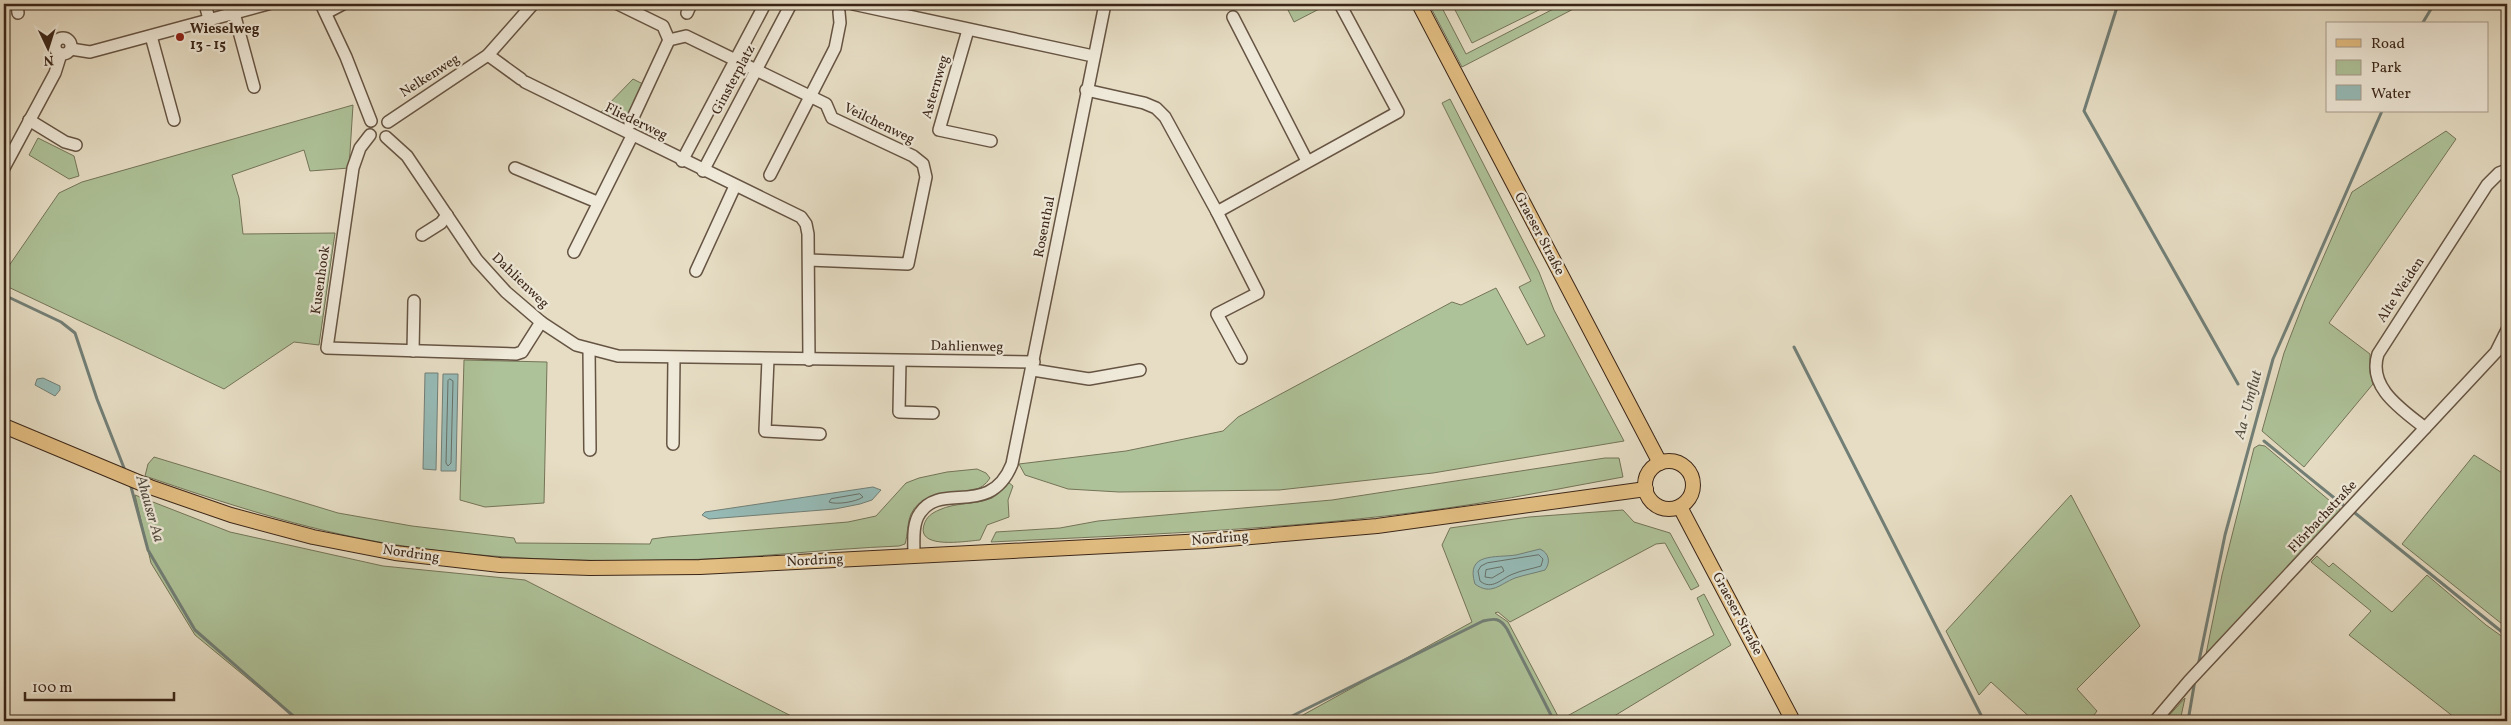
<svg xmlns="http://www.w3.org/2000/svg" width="2511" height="725" font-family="Vollkorn,serif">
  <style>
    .green { fill: #aec299; stroke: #747458 }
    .water { fill: #96bbb7; stroke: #727f77 }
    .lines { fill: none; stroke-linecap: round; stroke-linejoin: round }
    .shore { stroke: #687068; stroke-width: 1 }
    .stream { stroke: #727f77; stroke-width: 3 }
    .minor-casing { stroke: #665443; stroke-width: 14 }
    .major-casing { stroke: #3b2618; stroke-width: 16 }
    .minor { stroke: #efe9d9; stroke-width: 11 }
    .major { stroke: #e3be82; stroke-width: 14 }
    .poi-dot { fill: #8f2418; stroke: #efe9d9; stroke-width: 2 }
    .labels { text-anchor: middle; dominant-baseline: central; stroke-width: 4.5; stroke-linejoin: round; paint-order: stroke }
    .poi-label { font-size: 14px; font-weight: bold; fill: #3b2618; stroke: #efe9d9; text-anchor: start }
    .street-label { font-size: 14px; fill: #3b2618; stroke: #efe9d9 }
    .water-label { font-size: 15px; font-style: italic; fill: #524b40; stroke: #efe9d9 }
  </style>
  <rect width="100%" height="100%" fill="#e6ddc4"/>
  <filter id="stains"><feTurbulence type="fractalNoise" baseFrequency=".004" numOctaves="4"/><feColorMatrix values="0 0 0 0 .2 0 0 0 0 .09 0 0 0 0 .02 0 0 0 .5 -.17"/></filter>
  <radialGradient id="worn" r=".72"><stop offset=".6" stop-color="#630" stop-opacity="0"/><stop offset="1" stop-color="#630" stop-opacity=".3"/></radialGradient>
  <g class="green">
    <polygon points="1285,4 1324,4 1325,6 1294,22"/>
    <polygon points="1429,4 1440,4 1466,54 1563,4 1583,4 1462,67"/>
    <polygon points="1452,4 1551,4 1472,43"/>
    <polygon points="633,79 647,86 630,124 600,113"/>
    <polygon points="1450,99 1539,272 1554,310 1624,441 1433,473 1279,490 1119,492 1068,489 1025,475 1019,464 1126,451 1223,431 1238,417 1452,302 1461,305 1496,288 1527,345 1545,336 1519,287 1531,281 1442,103"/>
    <polygon points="353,105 349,168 310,171 304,150 232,175 239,198 243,234 335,233 319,345 294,342 224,389 4,285 4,273 59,193 82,182"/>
    <polygon points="2446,131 2456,139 2329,323 2370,354 2370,372 2373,384 2304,467 2262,431 2284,353 2305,299 2352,192"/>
    <polygon points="38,138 74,156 79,176 69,179 29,155"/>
    <polygon points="464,360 547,362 544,503 485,507 460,500"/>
    <polygon points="2259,445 2265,446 2343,512 2205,659 2222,575 2254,448"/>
    <polygon points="2474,455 2507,476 2507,628 2402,544"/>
    <path d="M 154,457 L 338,513 L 412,526 L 514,538 L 516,543 L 650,544 L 652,539 L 667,537 L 848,522 L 876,516 L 906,483 L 919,478 L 947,472 L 977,469 L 986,473 L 990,478 C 974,505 925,483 911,514 C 907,523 908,534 905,544 L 899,546 C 823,549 748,559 673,560 C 579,562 478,559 385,543 C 303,529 224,503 145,476 L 148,464 Z"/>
    <path d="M 1605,458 L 1619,458 L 1623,477 C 1573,486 1524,496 1474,504 C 1315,529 1152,534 991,542 L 996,532 L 1060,528 L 1098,521 L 1332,500 Z"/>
    <path d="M 1008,482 L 1013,486 L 1008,500 L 1009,517 L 987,525 L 980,540 C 967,541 916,550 924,525 C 926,517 932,513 939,510 C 956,502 975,505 992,498 C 999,494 1003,489 1008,482 Z"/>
    <polygon points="135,495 230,532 383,566 525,580 801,721 299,721 195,635 151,563"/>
    <polygon points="2071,495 2140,626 2077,689 2097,711 2094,715 2099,721 2034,721 1991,682 1979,695 1946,631"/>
    <polygon points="1623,510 1634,522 1670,533 1699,586 1691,590 1665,543 1656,544 1510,622 1498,612 1495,613 1508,622 1560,720 1714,635 1697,598 1704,594 1731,645 1606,721 1292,721 1472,622 1442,545 1450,528 1529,517"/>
    <polygon points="2317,556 2329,567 2333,563 2392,612 2427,575 2486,625 2507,640 2507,721 2459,721 2349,635 2371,611 2311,562"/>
    <polygon points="2185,698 2180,721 2164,721"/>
  </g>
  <g class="water">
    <polygon points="425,373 438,373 436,470 423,469"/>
    <polygon points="443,374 458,374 456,471 441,471"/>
    <polygon points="43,378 60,386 60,390 55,396 35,385 37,379"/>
    <polygon points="873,487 881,490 872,500 860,504 835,509 709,519 702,515 705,512"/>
    <path d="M 1540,549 C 1549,553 1551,562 1545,570 C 1535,573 1524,575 1515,578 C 1500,584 1491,596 1475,584 C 1465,552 1496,558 1516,555 C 1524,553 1532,551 1540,549 Z"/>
  </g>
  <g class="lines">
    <g class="shore">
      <polygon points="450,379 453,381 451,463 448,466 446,463 448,381"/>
      <path d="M 860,494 L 863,497 C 856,502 836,505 829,502 L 831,499 Z"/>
      <path d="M 1539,555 L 1543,559 L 1541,566 C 1532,569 1522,570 1513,574 C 1502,578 1492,591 1480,581 L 1478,571 L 1481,566 L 1487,563 Z"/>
      <polygon points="1502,567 1504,571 1492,578 1485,577 1486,570"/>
    </g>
    <g class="stream">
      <polyline points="2118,4 2084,111 2238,384"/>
      <polyline points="2422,24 2434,4"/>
      <polyline points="4,295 61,322 75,333 97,399 126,473"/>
      <polyline points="1794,347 1984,721"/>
      <polyline points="2264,441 2343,505"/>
      <polyline points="130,483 148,550 195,630 299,721"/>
      <polyline points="2355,513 2507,636"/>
      <polyline points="2198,666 2225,535 2273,359 2382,111"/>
      <path d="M 1282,721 L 1483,621 C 1495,618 1500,618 1507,629 L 1554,721"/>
      <polyline points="2188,721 2195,680"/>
    </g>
    <g class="minor-casing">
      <g id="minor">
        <polyline points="17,4 18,13"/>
        <polyline points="205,4 209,19"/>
        <polyline points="321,4 346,57 371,121"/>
        <polyline points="618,4 663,26 669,40"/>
        <polyline points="853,4 1093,56"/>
        <polyline points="234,13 254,87"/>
        <polyline points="326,13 343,4"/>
        <polyline points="687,13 691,4"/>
        <polyline points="1233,17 1307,161"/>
        <polyline points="968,30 939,130 991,141"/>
        <polyline points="151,36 174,120"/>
        <circle cx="63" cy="46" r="8"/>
        <polyline points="669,40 686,36 826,104 832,118 913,156 923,164 926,177 908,264 809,260"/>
        <polyline points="71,49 90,52 268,4"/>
        <polyline points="488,55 521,79"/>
        <polyline points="525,82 801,217 806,224 808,234 809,360"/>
        <polyline points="1086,90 1144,103 1156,108 1165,117 1217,212 1398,112 1341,6"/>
        <polyline points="29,120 65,142 76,145"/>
        <polyline points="388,122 488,55 533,4"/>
        <polyline points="630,124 669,40"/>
        <polyline points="370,135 360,148 353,168 327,348 516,354 522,352 541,322"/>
        <polyline points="386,137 407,156 477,260 506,292 541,322 576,345 618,356 1034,362"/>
        <polyline points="682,161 765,4"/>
        <polyline points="4,168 55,73 61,54"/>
        <polyline points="515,168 597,202"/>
        <polyline points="703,171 791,4"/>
        <polyline points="770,175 835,48 840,23 839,12"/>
        <polyline points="1217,212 1258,293 1217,314 1241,358"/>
        <polyline points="422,235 441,223 447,215"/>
        <polyline points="574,252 632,136"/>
        <polyline points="696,271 735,186"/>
        <polyline points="589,349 590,450"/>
        <polyline points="413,351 414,301"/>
        <polyline points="768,359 765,431 820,434"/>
        <polyline points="900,361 899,412 933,413"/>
        <polyline points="1033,370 1089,379 1140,370"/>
        <path d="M 2425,428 C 2403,410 2367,388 2378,354 L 2487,185 L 2499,173 L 2507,170"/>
        <polyline points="673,444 674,358"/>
        <path d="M 914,555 C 914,542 912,524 920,513 C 941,481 990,519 1012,464 L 1105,4"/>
        <polyline points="2155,721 2189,681 2496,352 2507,330"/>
      </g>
    </g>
    <g class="major-casing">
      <g id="major">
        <polyline points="1419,4 1660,463"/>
        <polyline points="4,426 150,487 231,515 313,537 395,553 500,565 590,568 700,567 1205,541 1377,526 1646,489"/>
        <circle cx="1669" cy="485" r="24"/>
        <polyline points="1680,507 1793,721"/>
      </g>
    </g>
    <use href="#minor" class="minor"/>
    <use href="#major" class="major"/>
  </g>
  <circle class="poi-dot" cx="180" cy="37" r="5"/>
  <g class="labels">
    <g class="poi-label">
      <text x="190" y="29">Wieselweg<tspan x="190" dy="16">13 - 15</tspan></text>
    </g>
    <g class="street-label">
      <text transform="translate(430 76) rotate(-33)">Nelkenweg</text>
      <text transform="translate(734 80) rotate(-62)">Ginsterplatz</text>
      <text transform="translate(936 87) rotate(-74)">Asternweg</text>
      <text transform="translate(636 122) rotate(26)">Fliederweg</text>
      <text transform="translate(879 124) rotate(26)">Veilchenweg</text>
      <text transform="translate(1045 227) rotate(-79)">Rosenthal</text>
      <text transform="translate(1539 234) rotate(62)">Graeser Straße</text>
      <text transform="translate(321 280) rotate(-82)">Kusenhook</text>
      <text transform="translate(520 281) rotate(44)">Dahlienweg</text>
      <text transform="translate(2401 290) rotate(-57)">Alte Weiden</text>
      <text transform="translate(967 347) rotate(1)">Dahlienweg</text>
      <text transform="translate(2323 517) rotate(-47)">Flörbachstraße</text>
      <text transform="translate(1220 539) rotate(-5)">Nordring</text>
      <text transform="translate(411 554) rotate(8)">Nordring</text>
      <text transform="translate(815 561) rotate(-3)">Nordring</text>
      <text transform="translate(1737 614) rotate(62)">Graeser Straße</text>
    </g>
    <g class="water-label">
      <text transform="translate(2249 405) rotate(-75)">Aa - Umflut</text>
      <text transform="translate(149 509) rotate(74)">Ahauser Aa</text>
    </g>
  </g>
  <rect width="2511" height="725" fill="none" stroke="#e6ddc4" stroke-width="20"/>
  <rect x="5" y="5" width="2501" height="715" fill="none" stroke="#3b2618" stroke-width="2.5"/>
  <rect x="10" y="10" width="2491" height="705" fill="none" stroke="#3b2618"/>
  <rect x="2326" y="22" width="162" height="90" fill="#efe9d9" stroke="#a79b8c"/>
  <rect x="2336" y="39" width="25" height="8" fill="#e3be82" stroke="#a79b8c"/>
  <text x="2371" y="48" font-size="15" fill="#3b2618">Road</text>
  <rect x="2336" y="60" width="25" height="15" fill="#aec299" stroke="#a79b8c"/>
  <text x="2371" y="72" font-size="15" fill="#3b2618">Park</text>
  <rect x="2336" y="85" width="25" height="15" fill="#96bbb7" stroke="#a79b8c"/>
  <text x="2371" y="98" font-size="15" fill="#3b2618">Water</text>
  <g transform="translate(48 48) rotate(176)" stroke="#efe9d9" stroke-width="4" paint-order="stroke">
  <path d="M0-4L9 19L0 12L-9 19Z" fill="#3b2618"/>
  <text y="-8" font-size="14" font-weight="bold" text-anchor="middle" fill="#3b2618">N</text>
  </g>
  <path d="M25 692v8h149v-8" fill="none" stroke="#3b2618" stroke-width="2.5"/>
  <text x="32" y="692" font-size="15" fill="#3b2618" stroke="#efe9d9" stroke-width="4" paint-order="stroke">100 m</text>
  <rect width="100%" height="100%" filter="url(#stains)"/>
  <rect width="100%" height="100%" fill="url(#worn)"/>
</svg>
